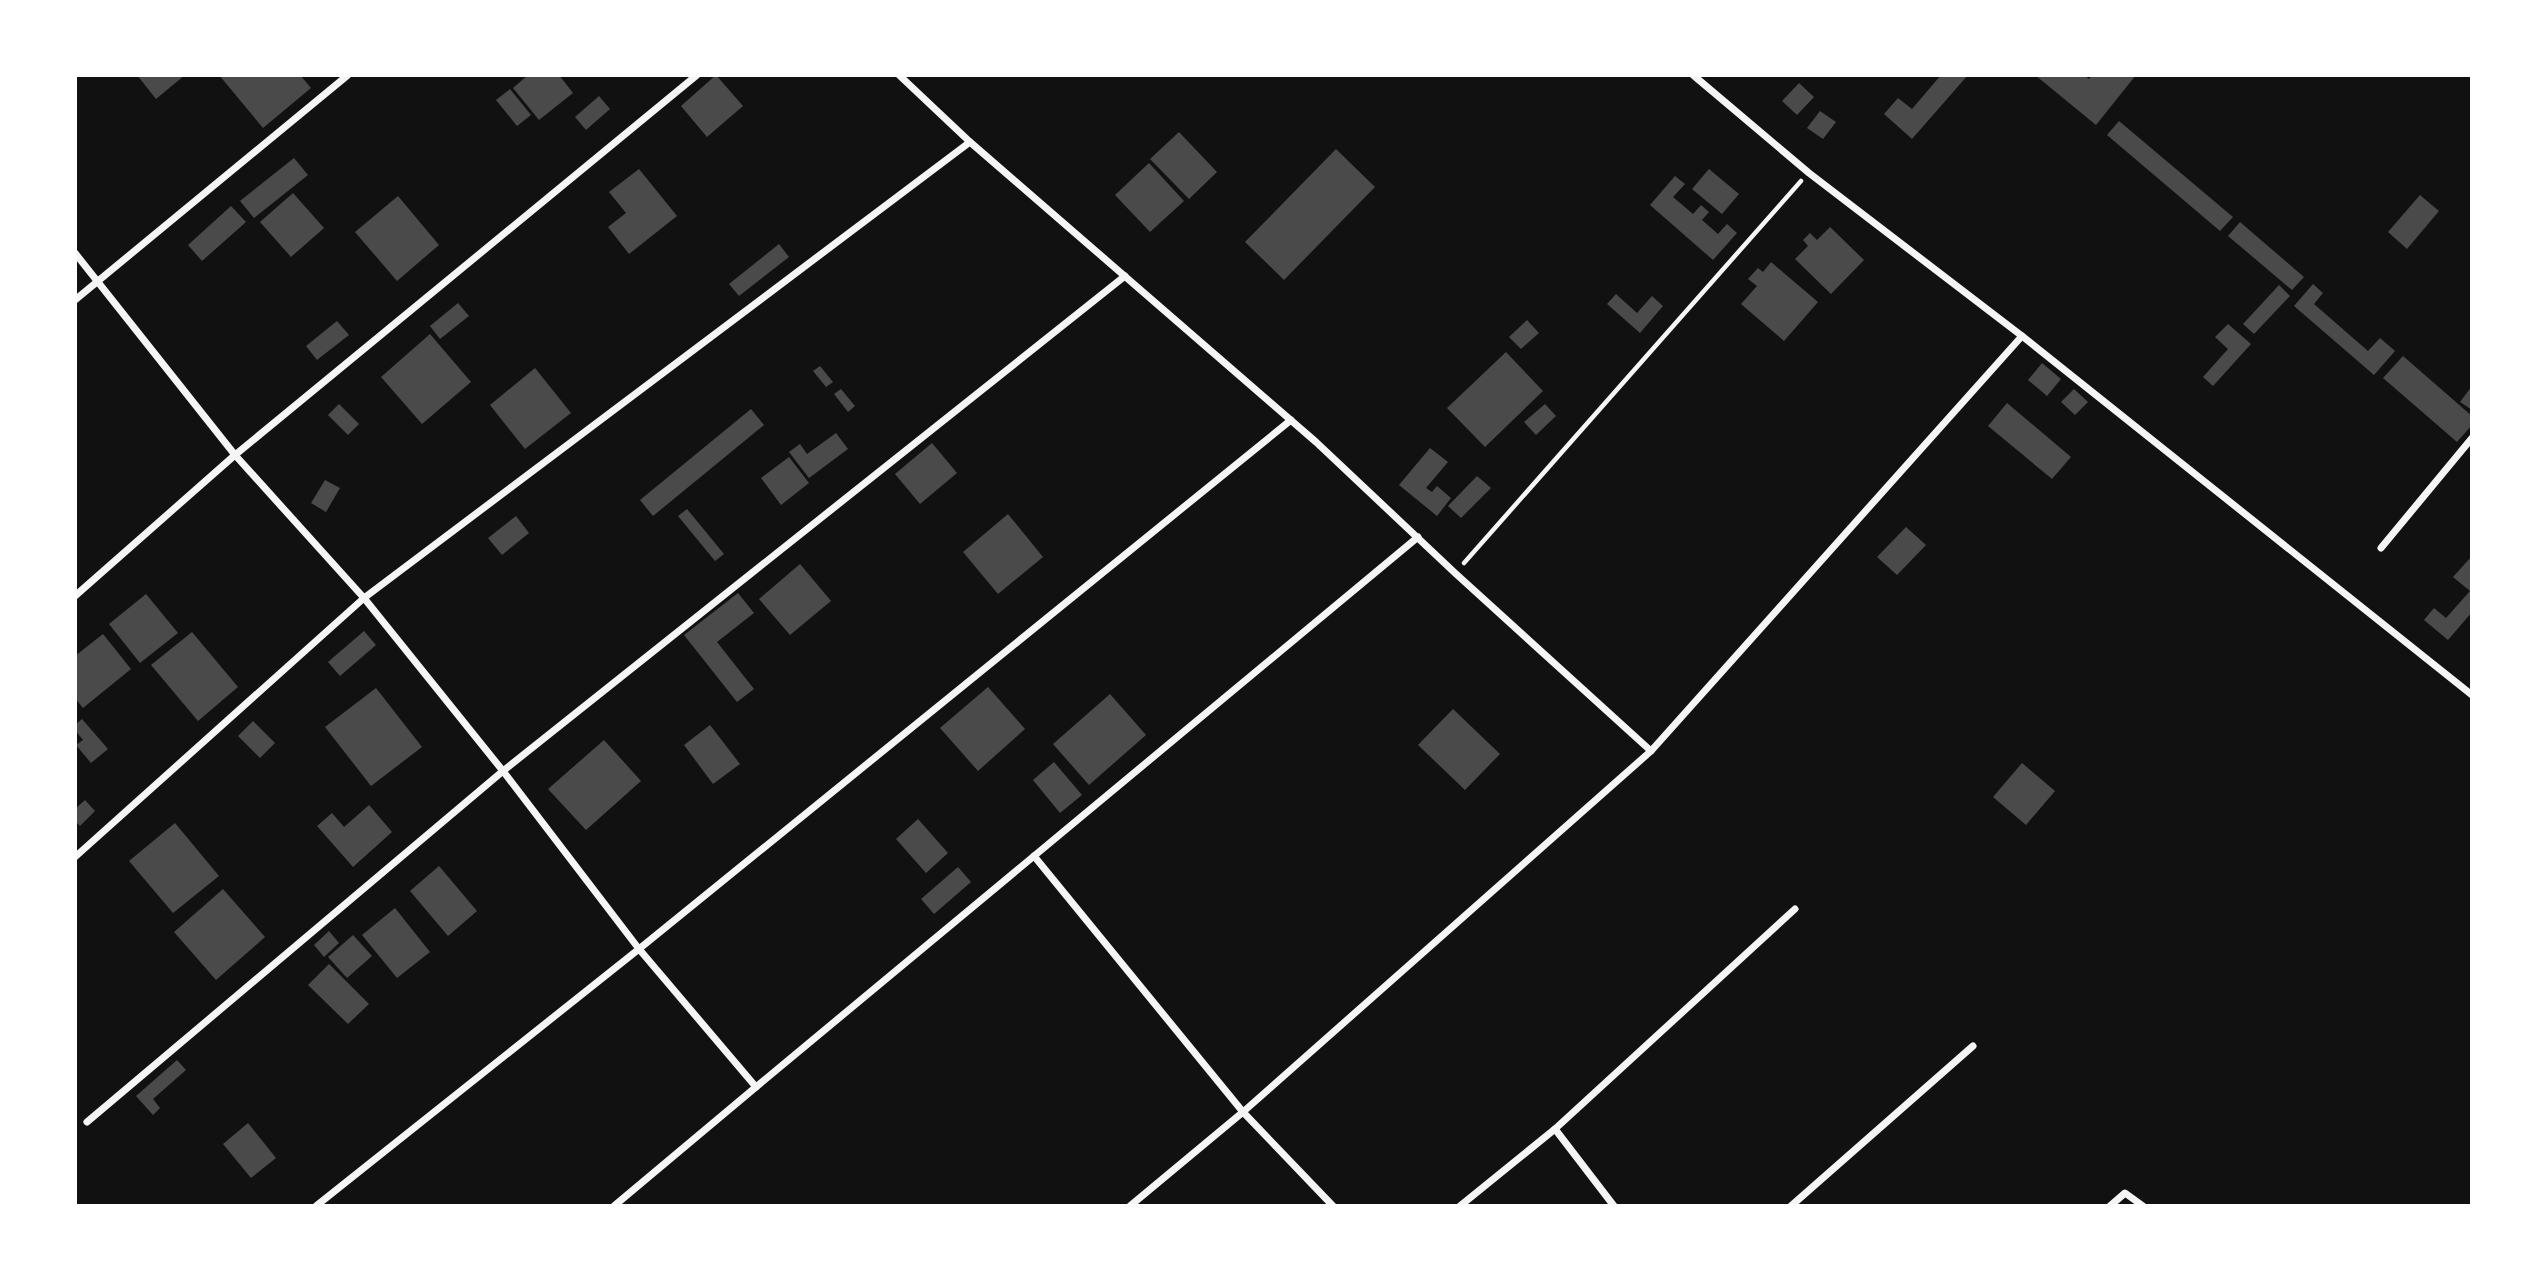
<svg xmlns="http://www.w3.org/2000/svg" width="2547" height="1281" font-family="'Work Sans',sans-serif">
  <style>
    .building { fill: #4a4a4a }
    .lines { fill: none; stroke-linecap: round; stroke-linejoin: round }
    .path { stroke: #f5f5f5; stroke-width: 4.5 }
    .minor { stroke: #f5f5f5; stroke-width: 7 }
  </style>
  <rect width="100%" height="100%" fill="#111"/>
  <g class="building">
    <polygon points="137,75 185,75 156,99"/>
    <polygon points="219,75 300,75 311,88 263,128"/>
    <polygon points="528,75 559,75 573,93 539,120 513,88"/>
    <polygon points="716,75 743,106 707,137 681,106"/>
    <polygon points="1941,75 1968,75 1912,139 1884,114 1898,98 1912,109"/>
    <polygon points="2035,75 2084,75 2089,79 2092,75 2136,75 2096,125"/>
    <polygon points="1799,83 1814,97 1797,115 1782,101"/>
    <polygon points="510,89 531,115 517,126 496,100"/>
    <polygon points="599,96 610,109 586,130 575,117"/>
    <polygon points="1820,111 1836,122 1823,139 1807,128"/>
    <polygon points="2119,121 2233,217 2220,231 2107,135"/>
    <polygon points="1179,132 1217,172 1189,199 1150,159"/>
    <polygon points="1336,149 1375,187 1284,280 1245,242"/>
    <polygon points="294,158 308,175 254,218 240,201"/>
    <polygon points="1149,163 1184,201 1150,232 1115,195"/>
    <polygon points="639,169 677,216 629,254 608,227 626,213 609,192"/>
    <polygon points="1709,169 1739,194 1722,214 1692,189"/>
    <polygon points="1675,176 1685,184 1673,197 1693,214 1701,205 1709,212 1702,220 1718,234 1727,224 1737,233 1713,260 1650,205"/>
    <polygon points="293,193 324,228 291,257 260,222"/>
    <polygon points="2420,195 2439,211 2407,249 2388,232"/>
    <polygon points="398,196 439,245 397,281 355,232"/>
    <polygon points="231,206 246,222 202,261 188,245"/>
    <polygon points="2240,222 2304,277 2292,290 2228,236"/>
    <polygon points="1830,227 1864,260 1831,294 1795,259 1808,246 1803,240 1810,233 1817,240"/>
    <polygon points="779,244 789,257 739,296 729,284"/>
    <polygon points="1771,262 1818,302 1784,341 1741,304 1757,286 1748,279 1758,268 1763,272"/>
    <polygon points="2313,284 2323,293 2314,304 2368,351 2380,338 2395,351 2374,375 2294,306"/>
    <polygon points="2279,285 2290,296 2254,334 2243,324"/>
    <polygon points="1616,294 1637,313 1652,296 1663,306 1640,333 1607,304"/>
    <polygon points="458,303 469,316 440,339 430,326"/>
    <polygon points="1527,320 1539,333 1521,349 1509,337"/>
    <polygon points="337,321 349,335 317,360 306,346"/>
    <polygon points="2228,324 2251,344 2213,386 2203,377 2228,349 2215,337"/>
    <polygon points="430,334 471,382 422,424 381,377"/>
    <polygon points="1506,352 1543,391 1485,447 1447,408"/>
    <polygon points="2403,356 2472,416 2472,425 2457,442 2383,378"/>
    <polygon points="2042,363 2061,379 2047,396 2028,380"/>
    <polygon points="820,366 833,382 826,387 813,371"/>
    <polygon points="535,368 571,413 525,449 490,405"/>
    <polygon points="2472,386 2472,410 2460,402"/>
    <polygon points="841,389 855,406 848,412 834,394"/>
    <polygon points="2074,389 2088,402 2075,415 2061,402"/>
    <polygon points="2007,403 2071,457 2052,479 1988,426"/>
    <polygon points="339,404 359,424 348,435 328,415"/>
    <polygon points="1545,404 1556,416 1536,435 1524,422"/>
    <polygon points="751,409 764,425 653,516 640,500"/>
    <polygon points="836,433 848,449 809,478 789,452 800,444 807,454"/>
    <polygon points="932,443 957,473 920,504 895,474"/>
    <polygon points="1430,448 1448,462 1426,488 1432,492 1437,486 1451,498 1437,516 1399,485"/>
    <polygon points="789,457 809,483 781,505 761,478"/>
    <polygon points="1477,476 1491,488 1461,518 1448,506"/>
    <polygon points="325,480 340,488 326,512 311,503"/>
    <polygon points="687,509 724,554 715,561 678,516"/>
    <polygon points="1008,514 1043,557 998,594 963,552"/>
    <polygon points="516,516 529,533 502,555 488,538"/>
    <polygon points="1906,527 1926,545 1897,575 1877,557"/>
    <polygon points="2472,556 2472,612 2448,640 2424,620 2434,608 2446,618 2470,591 2453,577"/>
    <polygon points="800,564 831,601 790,635 759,599"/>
    <polygon points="738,593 754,613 717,642 754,689 737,702 684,635"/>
    <polygon points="146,594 178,633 140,663 109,624"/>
    <polygon points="364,631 376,645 340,676 328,662"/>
    <polygon points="192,632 238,687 198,721 151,665"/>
    <polygon points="103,634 131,669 83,708 75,698 75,656"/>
    <polygon points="988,687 1025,729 978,771 940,728"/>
    <polygon points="376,688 422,747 371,786 325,727"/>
    <polygon points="1110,694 1146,735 1089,785 1053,744"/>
    <polygon points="1453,709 1500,754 1465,790 1418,745"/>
    <polygon points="82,719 108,749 91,763 76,745 83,740 75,730 75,725"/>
    <polygon points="253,721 275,743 260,758 238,736"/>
    <polygon points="710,725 740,764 713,784 684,745"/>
    <polygon points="604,740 641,781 586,830 548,789"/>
    <polygon points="1054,762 1082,795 1060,813 1033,780"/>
    <polygon points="2022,763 2055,791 2026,825 1993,797"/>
    <polygon points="85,800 95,811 80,826 75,821 75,809"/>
    <polygon points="369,805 392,832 353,867 317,826 332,813 344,827"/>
    <polygon points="918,819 948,853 926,873 896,839"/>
    <polygon points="175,823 219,876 173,913 129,861"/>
    <polygon points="439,866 477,911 448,936 410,891"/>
    <polygon points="958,867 971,882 934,914 921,899"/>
    <polygon points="223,889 265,937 216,980 174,932"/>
    <polygon points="395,908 430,952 397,978 362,935"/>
    <polygon points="329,931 339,943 324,957 314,945"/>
    <polygon points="353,935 372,956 347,978 328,957"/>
    <polygon points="329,964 369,1004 348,1024 308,985"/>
    <polygon points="177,1060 186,1070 153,1099 160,1108 153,1115 136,1096"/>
    <polygon points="248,1123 276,1158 251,1178 223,1144"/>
  </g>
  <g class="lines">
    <polyline class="path" points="1464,563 1801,181"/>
    <g class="minor">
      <polyline points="899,75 970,142 1316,442 1455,573 1651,751"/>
      <polyline points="1693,75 1809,173 2022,336 2472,695"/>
      <polyline points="75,253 235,455 364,598 503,771 639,949 756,1087 614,1206"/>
      <polyline points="75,300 348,75"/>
      <polyline points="2381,548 2472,438"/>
      <polyline points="75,596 235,455 697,75"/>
      <polyline points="1034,856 1243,1112 1333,1206"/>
      <polyline points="75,857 364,598 970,142"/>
      <polyline points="756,1087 1418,537"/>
      <polyline points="87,1122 503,771 1125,276"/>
      <polyline points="1555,1129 1614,1206"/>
      <polyline points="316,1206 639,949 1291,420"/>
      <polyline points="1130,1206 1243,1112 1651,751 2022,336"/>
      <polyline points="1460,1206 1555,1129 1795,909"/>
      <polyline points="1791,1206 1973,1046"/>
      <polyline points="2110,1206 2125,1193 2143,1206"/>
    </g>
  </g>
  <rect width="2547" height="1281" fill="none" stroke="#ffffff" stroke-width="154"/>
</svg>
